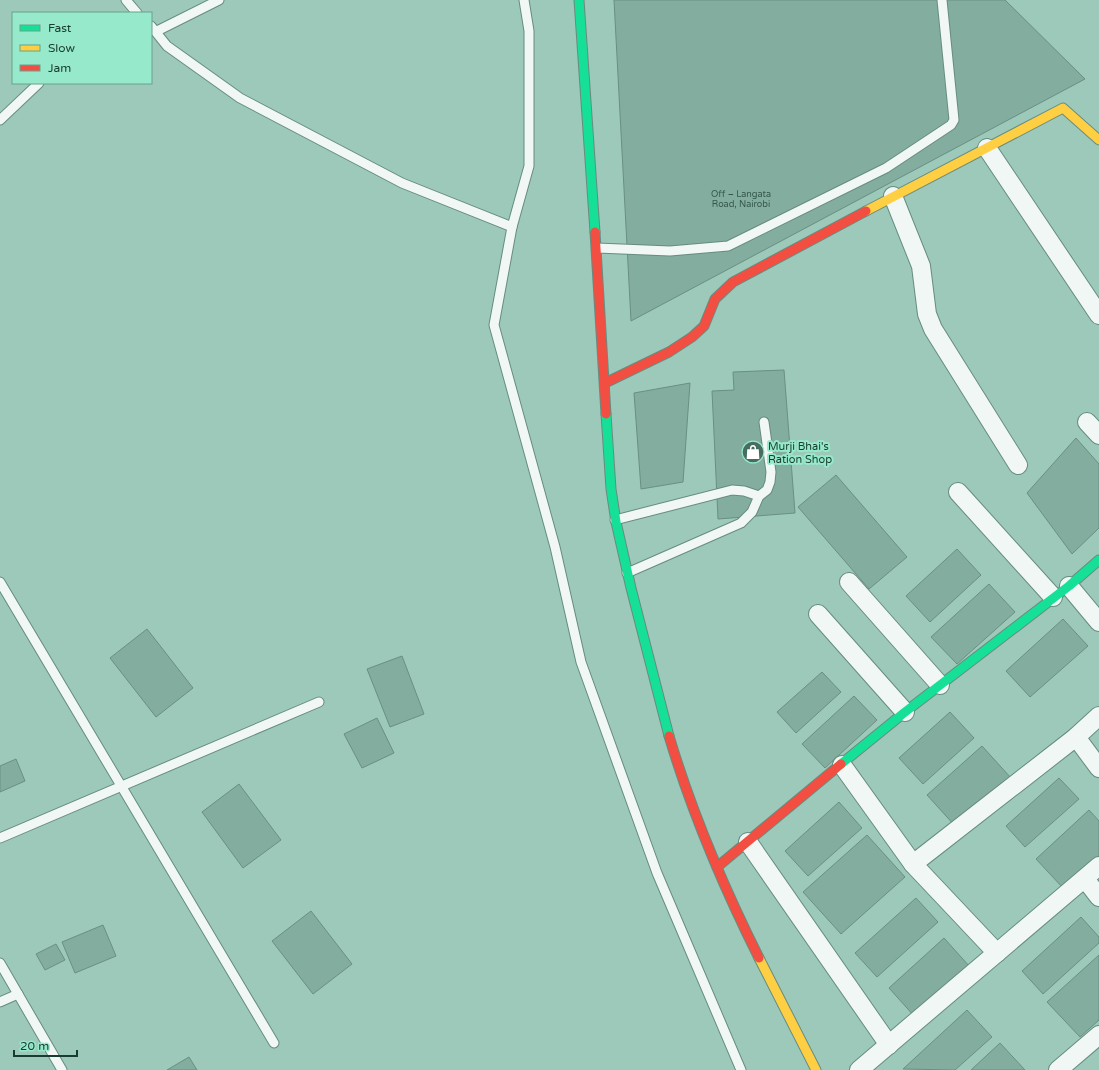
<svg xmlns="http://www.w3.org/2000/svg" width="1099" height="1070" font-family="'Varela Round',sans-serif">
  <style>
    .building { fill: #83ad9f; stroke: #6a8f83 }
    .lines { fill: none; stroke-linecap: round; stroke-linejoin: round }
    .lane-casing { stroke: #678c80; stroke-width: 11 }
    .street-casing { stroke: #678c80; stroke-width: 20 }
    .fast-casing { stroke: #678c80; stroke-width: 11 }
    .slow-casing { stroke: #678c80; stroke-width: 11 }
    .jam-casing { stroke: #678c80; stroke-width: 11 }
    .lane { stroke: #f0f7f4; stroke-width: 9 }
    .street { stroke: #f0f7f4; stroke-width: 18 }
    .fast { stroke: #16e098; stroke-width: 9 }
    .slow { stroke: #ffcf43; stroke-width: 9 }
    .jam { stroke: #f24e42; stroke-width: 9 }
    .labels { text-anchor: middle; dominant-baseline: central; stroke-width: 4; stroke-linejoin: round; paint-order: stroke }
    .number-label { font-size: 9px; fill: #34584c }
    .poi-label { font-size: 11px; fill: #193c30; stroke: #96e9cb; text-anchor: start }
  </style>
  <rect width="100%" height="100%" fill="#9cc9b9"/>
  <g class="building">
    <polygon points="614,0 1005,0 1085,79 631,321"/>
    <polygon points="784,370 795,513 718,519 712,391 734,390 733,372"/>
    <polygon points="690,383 683,482 641,489 634,393"/>
    <polygon points="1076,438 1099,464 1099,528 1072,554 1027,493"/>
    <polygon points="836,475 907,557 869,589 798,507"/>
    <polygon points="957,549 981,575 930,622 906,596"/>
    <polygon points="989,584 1015,612 957,664 931,637"/>
    <polygon points="1063,619 1088,646 1030,697 1006,671"/>
    <polygon points="147,629 193,688 156,717 110,658"/>
    <polygon points="402,656 424,714 390,727 367,669"/>
    <polygon points="822,672 841,692 796,733 777,712"/>
    <polygon points="854,696 877,720 825,768 802,744"/>
    <polygon points="950,712 974,738 923,784 899,758"/>
    <polygon points="377,718 394,753 362,768 344,734"/>
    <polygon points="982,746 1011,778 956,827 927,795"/>
    <polygon points="16,759 25,781 0,792 0,766"/>
    <polygon points="1059,778 1079,799 1025,847 1006,826"/>
    <polygon points="239,784 281,840 243,868 202,812"/>
    <polygon points="839,802 862,828 808,876 785,851"/>
    <polygon points="1089,810 1099,821 1099,856 1063,888 1036,859"/>
    <polygon points="867,835 905,877 841,934 803,892"/>
    <polygon points="916,898 938,922 877,977 855,953"/>
    <polygon points="311,911 352,964 313,994 272,941"/>
    <polygon points="1081,917 1099,937 1099,943 1043,994 1022,971"/>
    <polygon points="103,925 116,956 75,973 62,942"/>
    <polygon points="944,938 970,967 915,1017 889,988"/>
    <polygon points="56,944 65,960 45,970 36,954"/>
    <polygon points="1099,955 1099,1020 1080,1037 1047,1002"/>
    <polygon points="967,1010 992,1037 955,1070 903,1069"/>
    <polygon points="1000,1043 1025,1070 971,1070"/>
    <polygon points="189,1057 197,1070 167,1070"/>
  </g>
  <g class="lines">
    <g class="lane-casing">
      <g id="lane">
        <polyline points="126,0 137,13"/>
        <polyline points="524,0 529,31 529,166 512,227 494,325 555,547 581,662 657,873 741,1070"/>
        <polyline points="151,26 167,46 240,98 402,183 512,227"/>
        <polyline points="157,31 219,0"/>
        <polyline points="0,120 39,83"/>
        <polyline points="597,248 670,251 728,246 886,168 951,125 954,120 942,0"/>
        <polyline points="615,520 732,490 744,491 759,496"/>
        <polyline points="627,573 741,523 752,512 759,496 767,490 770,482 771,472 764,422"/>
        <polyline points="0,582 274,1043"/>
        <polyline points="0,838 319,702"/>
        <polyline points="0,963 62,1070"/>
        <polyline points="0,1002 18,994"/>
      </g>
    </g>
    <g class="street-casing">
      <g id="street">
        <polyline points="987,148 1099,315"/>
        <polyline points="893,196 921,266 927,314 933,329 1018,465"/>
        <polyline points="1087,422 1099,435"/>
        <polyline points="958,492 1053,597"/>
        <polyline points="849,582 940,685"/>
        <polyline points="1069,586 1099,622"/>
        <polyline points="818,614 905,712"/>
        <polyline points="1076,737 1099,768"/>
        <polyline points="842,765 913,864 997,953"/>
        <polyline points="748,842 889,1045"/>
        <polyline points="913,864 1076,737 1099,716"/>
        <polyline points="1085,879 1099,897"/>
        <polyline points="859,1070 1099,866"/>
        <polyline points="1058,1070 1099,1035"/>
      </g>
    </g>
    <g class="fast-casing">
      <g id="fast">
        <polyline points="579,0 595,232"/>
        <polyline points="606,414 611,489 616,522 631,588 669,736"/>
        <polyline points="841,764 905,712 1069,586 1099,560"/>
      </g>
    </g>
    <g class="slow-casing">
      <g id="slow">
        <polyline points="866,211 1063,108 1099,140"/>
        <polyline points="759,958 816,1070"/>
      </g>
    </g>
    <g class="jam-casing">
      <g id="jam">
        <polyline points="595,232 606,414"/>
        <polyline points="605,383 669,352 692,337 704,326 715,299 733,282 866,211"/>
        <path d="M 669,736 C 692,813 723,886 759,958"/>
        <polyline points="717,867 841,764"/>
      </g>
    </g>
    <use href="#lane" class="lane"/>
    <use href="#street" class="street"/>
    <use href="#fast" class="fast"/>
    <use href="#slow" class="slow"/>
    <use href="#jam" class="jam"/>
  </g>
  <defs>
    <g id="shop-disc" transform="scale(1.15)"><circle r="9.5" fill="#476d60" stroke="#96e9cb"/><path d="M-5-2.5h2.3a2.7 3.5 0 0 1 5.4 0H5L5.5 6h-11ZM-1.5-2.5h3a1.5 2.3 0 0 0-3 0Z" fill="#fff"/></g>
  </defs>
  <g fill-rule="evenodd">
    <use href="#shop-disc" x="753" y="452"/>
  </g>
  <g class="labels">
    <g class="number-label">
      <text x="741" y="194">Off – Langata<tspan x="741" dy="10">Road, Nairobi</tspan></text>
    </g>
    <g class="poi-label">
      <text x="768" y="446">Murji Bhai's<tspan x="768" dy="13">Ration Shop</tspan></text>
    </g>
  </g>
  <rect x="12" y="12" width="140" height="72" fill="#96e9cb" stroke="#64a48d"/>
  <rect x="20" y="25" width="20" height="6" fill="#16e098" stroke="#64a48d"/>
  <text x="48" y="32" font-size="12" fill="#193c30">Fast</text>
  <rect x="20" y="45" width="20" height="6" fill="#ffcf43" stroke="#64a48d"/>
  <text x="48" y="52" font-size="12" fill="#193c30">Slow</text>
  <rect x="20" y="65" width="20" height="6" fill="#f24e42" stroke="#64a48d"/>
  <text x="48" y="72" font-size="12" fill="#193c30">Jam</text>
  <path d="M14 1050v6h63v-6" fill="none" stroke="#193c30" stroke-width="2"/>
  <text x="20" y="1050" font-size="12" fill="#193c30" stroke="#96e9cb" stroke-width="3" paint-order="stroke">20 m</text>
</svg>
